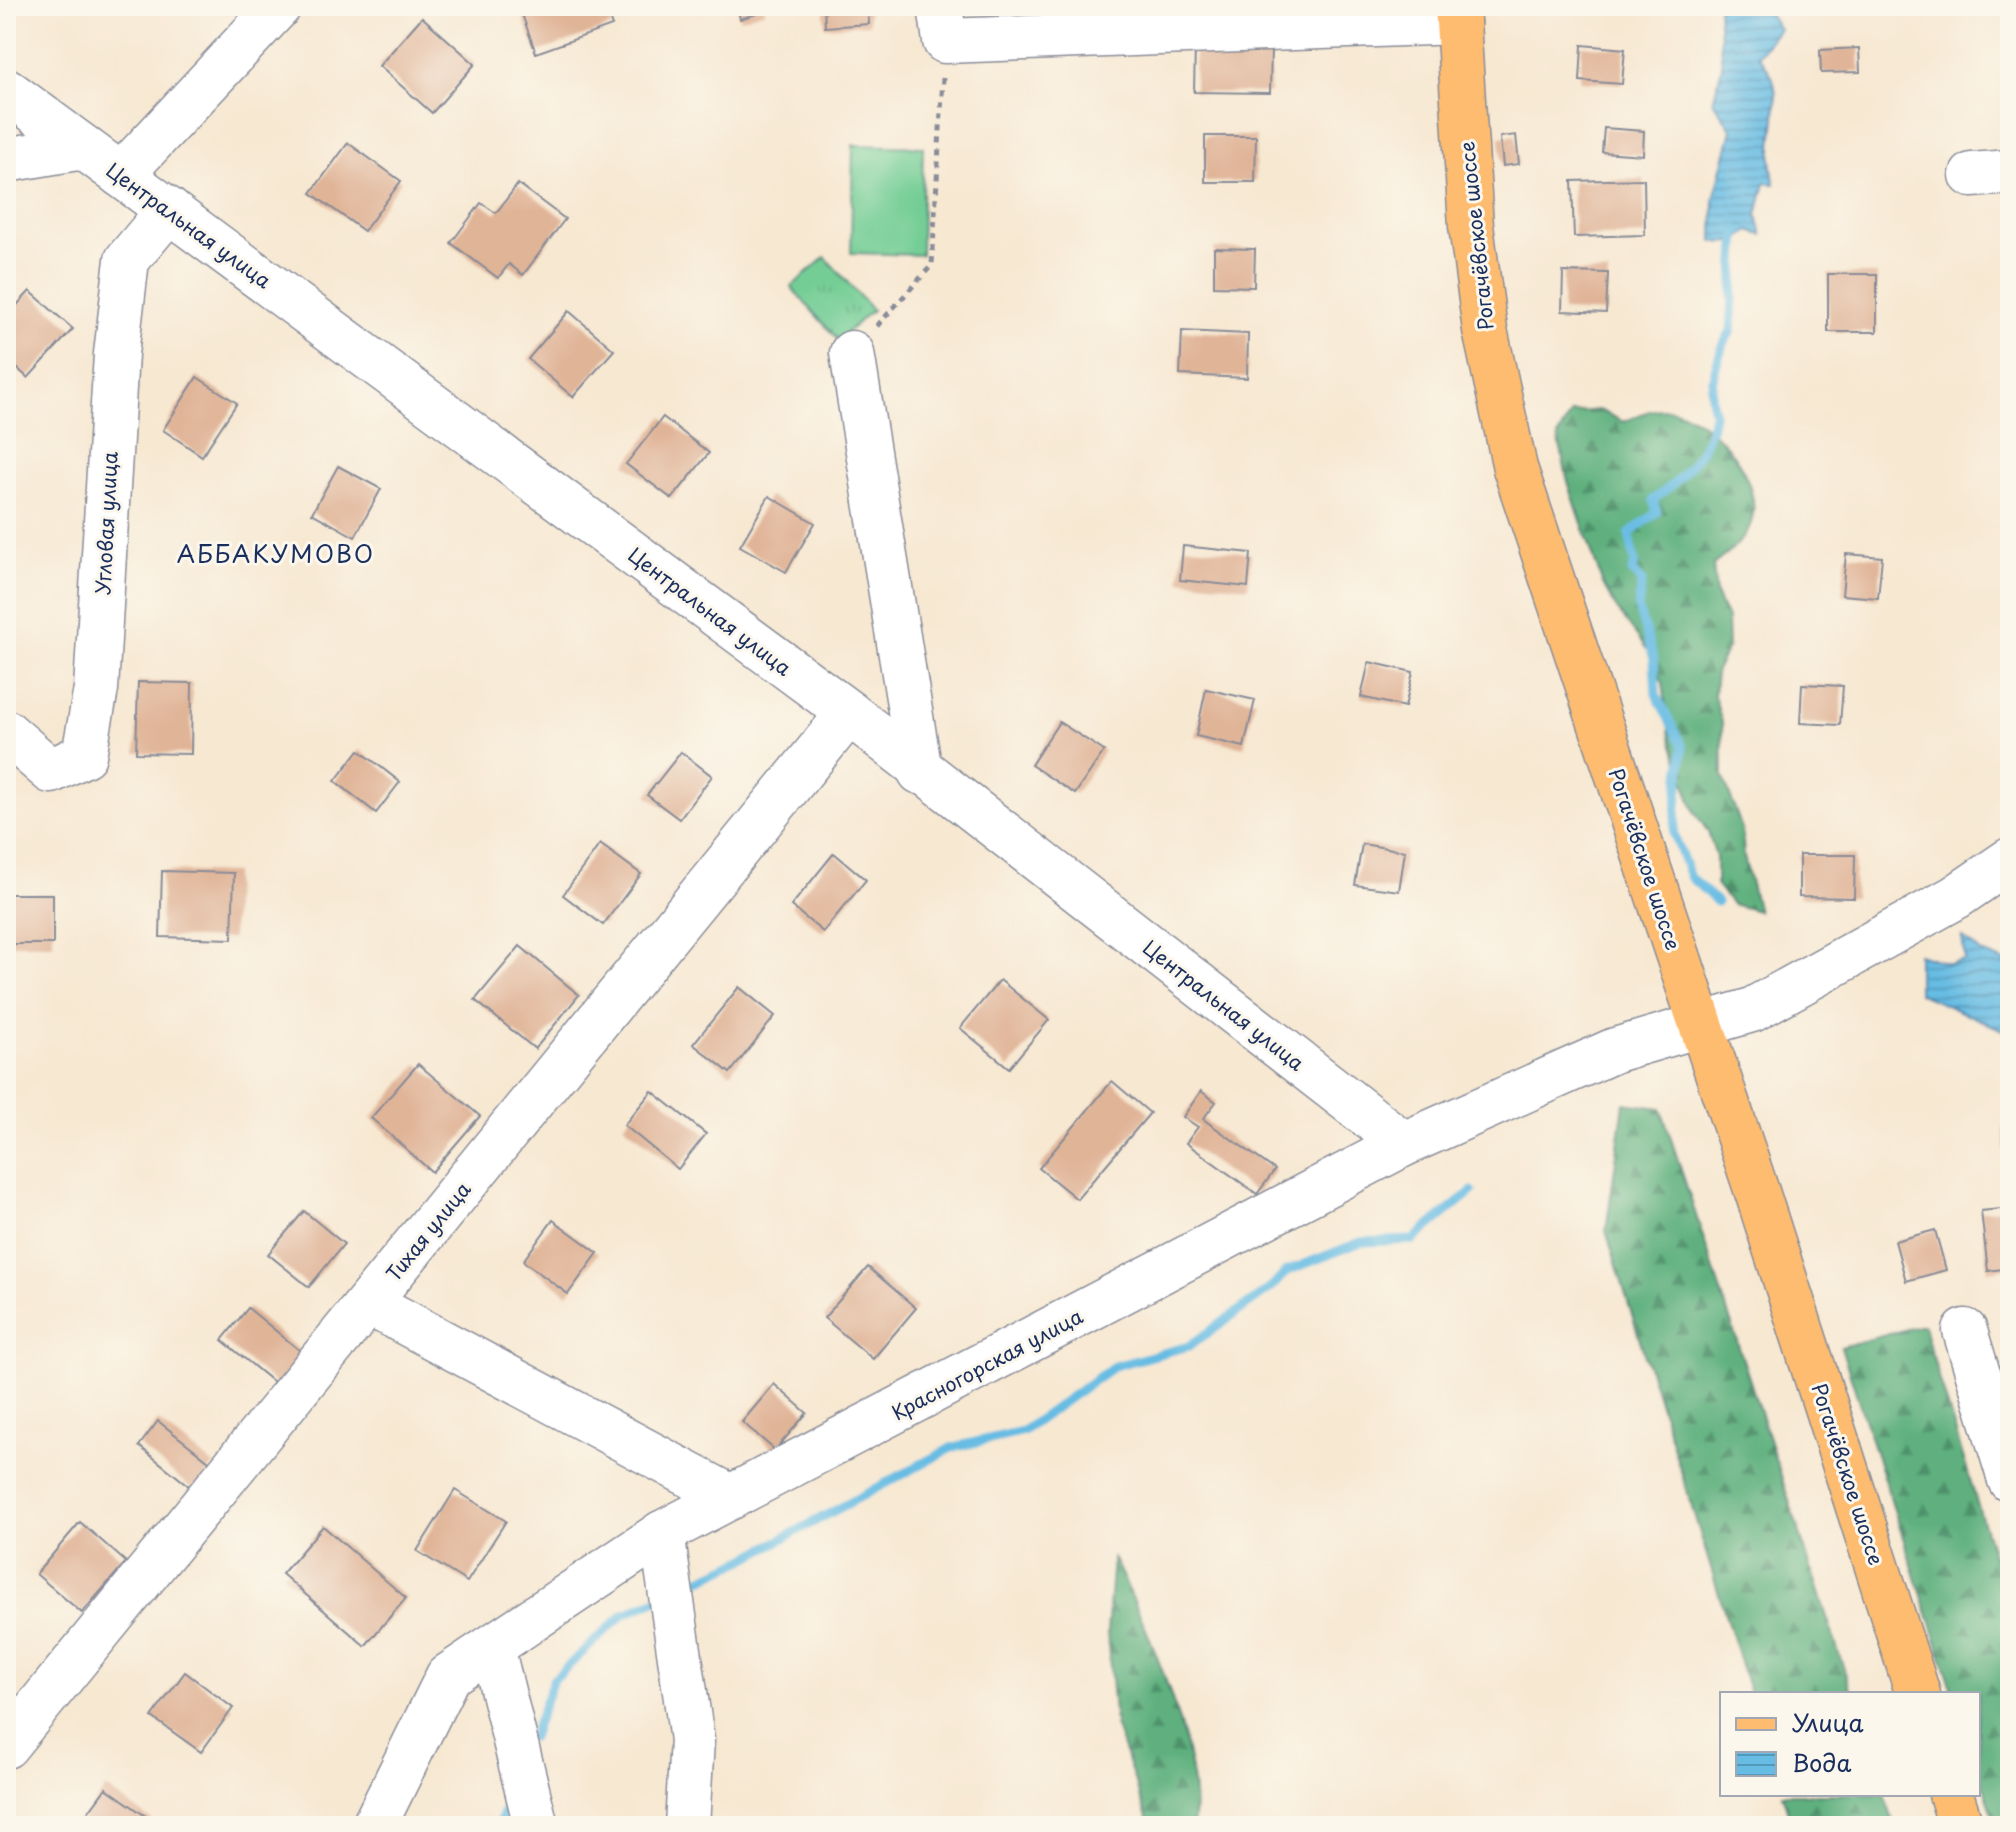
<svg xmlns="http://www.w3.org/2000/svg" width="2016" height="1832" font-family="'Playpen Sans',sans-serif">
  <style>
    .green { fill: #73cd94; stroke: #477e79; stroke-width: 2 }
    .forest { fill: url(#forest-firs); stroke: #3c706e; stroke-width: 2 }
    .park { fill: url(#park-tufts); stroke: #477e79; stroke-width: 2 }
    .water { fill: url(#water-rules); stroke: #4076a0; stroke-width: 2 }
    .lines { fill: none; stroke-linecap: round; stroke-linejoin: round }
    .stream { stroke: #66bce3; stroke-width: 9 }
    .building { fill: #e0b497 }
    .minor-casing { stroke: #898c98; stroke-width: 47 }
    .major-casing { stroke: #898c98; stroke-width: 47 }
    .path { stroke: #898c98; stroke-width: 5; stroke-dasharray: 6 6; stroke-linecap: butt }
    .minor { stroke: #fff; stroke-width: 44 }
    .major { stroke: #fdbc6f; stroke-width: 44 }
    .labels { text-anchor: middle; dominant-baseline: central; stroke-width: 6; stroke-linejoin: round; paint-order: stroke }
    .street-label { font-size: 20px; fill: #1b2f5e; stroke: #fbf7ec }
    .quarter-label { font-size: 24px; letter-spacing: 2px; fill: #1b2f5e; stroke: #fbf7ec }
  </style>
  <defs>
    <pattern id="forest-firs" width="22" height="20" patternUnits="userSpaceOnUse" patternTransform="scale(2)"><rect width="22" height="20" fill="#5eb07e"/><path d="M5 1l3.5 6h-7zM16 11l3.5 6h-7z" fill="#4d906a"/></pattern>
    <pattern id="park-tufts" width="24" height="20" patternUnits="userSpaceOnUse" patternTransform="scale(2)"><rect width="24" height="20" fill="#73cd94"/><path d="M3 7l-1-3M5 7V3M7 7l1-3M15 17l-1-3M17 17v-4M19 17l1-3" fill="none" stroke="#63b082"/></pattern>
    <pattern id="water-rules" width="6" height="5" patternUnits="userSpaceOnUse" patternTransform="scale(2)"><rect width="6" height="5" fill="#66bce3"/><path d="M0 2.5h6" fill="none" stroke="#5399bb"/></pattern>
  </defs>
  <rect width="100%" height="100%" fill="#fbf7ec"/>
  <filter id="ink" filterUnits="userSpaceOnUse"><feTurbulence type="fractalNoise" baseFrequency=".0125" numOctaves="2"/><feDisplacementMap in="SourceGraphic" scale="16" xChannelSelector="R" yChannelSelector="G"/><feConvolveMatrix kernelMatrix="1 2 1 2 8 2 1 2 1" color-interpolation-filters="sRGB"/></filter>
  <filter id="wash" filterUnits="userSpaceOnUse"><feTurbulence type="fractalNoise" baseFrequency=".006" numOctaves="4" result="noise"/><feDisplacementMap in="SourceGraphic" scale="32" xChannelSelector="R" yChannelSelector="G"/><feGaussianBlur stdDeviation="1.8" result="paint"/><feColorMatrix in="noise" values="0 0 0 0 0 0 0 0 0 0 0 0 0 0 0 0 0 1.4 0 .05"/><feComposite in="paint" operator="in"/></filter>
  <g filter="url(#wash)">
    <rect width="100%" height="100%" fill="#f7e8d2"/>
    <polygon class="green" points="853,145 923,147 921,255 851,253"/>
    <g class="forest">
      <path d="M 1599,410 L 1624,422 C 1641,413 1659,405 1678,411 C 1716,423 1765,482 1751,523 C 1745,541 1727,554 1713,565 L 1716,594 L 1727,619 L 1728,647 L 1716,670 L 1714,696 L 1722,722 L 1723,776 L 1742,829 L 1744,857 L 1758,911 L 1732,904 L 1716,884 L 1716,857 L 1708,832 L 1694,811 L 1670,736 L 1663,683 L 1649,652 L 1616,608 L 1603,585 L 1568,482 L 1558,436 L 1571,413 Z"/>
      <polygon points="1624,1103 1661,1108 1852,1694 1750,1694 1606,1231"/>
      <polygon points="1923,1325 2010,1611 2010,1826 1997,1826 1978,1769 1978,1694 1954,1694 1841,1347"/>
      <path d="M 1113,1558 C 1144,1617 1205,1762 1193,1826 L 1150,1826 L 1115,1724 L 1107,1633 Z"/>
      <polygon points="1782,1794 1884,1794 1895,1826 1792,1826"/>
    </g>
    <polygon class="park" points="825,257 872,310 838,340 791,287"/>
    <g class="water">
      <path d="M 1722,6 L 1764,6 L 1779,29 L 1758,55 C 1763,62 1769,69 1772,76 C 1784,108 1764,149 1775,184 L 1765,183 L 1757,215 L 1762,235 L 1749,231 C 1737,241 1729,245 1713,241 L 1714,199 L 1732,130 L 1713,101 L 1722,67 L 1718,9 Z"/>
      <polygon points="1962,937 1982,953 2010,964 2010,1033 1918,993 1918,954 1949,964 1965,960"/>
    </g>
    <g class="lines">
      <g class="stream">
        <path d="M 1717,902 L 1690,877 L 1674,834 L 1683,747 L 1656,694 L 1654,659 L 1638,608 L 1642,581 L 1632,572 L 1635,563 L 1629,534 L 1657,512 L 1653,500 C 1681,480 1708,451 1714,415 C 1715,409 1711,403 1711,396 C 1712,376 1720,347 1731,331 L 1737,229"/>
        <polyline points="681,1588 745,1559 951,1448 1023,1431 1114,1366 1189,1346 1271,1288 1287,1271 1361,1242 1413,1240 1472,1191"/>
        <polyline points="532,1737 553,1680 624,1614 660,1598"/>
        <polyline points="498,1826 511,1792"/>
      </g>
    </g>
    <g id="blocks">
      <g class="building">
        <polygon points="519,6 605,6 612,26 536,53"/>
        <polygon points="737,6 763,6 765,11 740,19"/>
        <polygon points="824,6 868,6 869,24 825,27"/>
        <polygon points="422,17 475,64 432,113 379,66"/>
        <polygon points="1582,45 1625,49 1622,84 1580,81"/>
        <polygon points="1195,46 1271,47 1270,93 1194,92"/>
        <polygon points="1859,48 1860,72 1821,73 1820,50"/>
        <polygon points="1604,128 1644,131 1643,155 1602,152"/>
        <polygon points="1516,135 1519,164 1503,166 1500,137"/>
        <polygon points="1205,136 1256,136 1255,182 1205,182"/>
        <polygon points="348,143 401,181 364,231 311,193"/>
        <polygon points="1644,179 1645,235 1574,237 1572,181"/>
        <polygon points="518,184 565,219 523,275 509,264 498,278 451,243 481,203 496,213"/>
        <polygon points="1214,248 1255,249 1254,287 1214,286"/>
        <polygon points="1563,272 1608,273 1606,313 1562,311"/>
        <rect x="1828" y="274" width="49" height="58"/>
        <polygon points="30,291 73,329 28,378 6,358 6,317"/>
        <polygon points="569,311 614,350 573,397 528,359"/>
        <polygon points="1182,331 1248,334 1247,378 1180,375"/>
        <polygon points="197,377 237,403 202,456 163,430"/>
        <polygon points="663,417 709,453 672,499 626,464"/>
        <polygon points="338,466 381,489 355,537 312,513"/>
        <polygon points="769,496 815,523 786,572 740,546"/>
        <polygon points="1183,546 1251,553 1248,587 1180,580"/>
        <polygon points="1846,554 1882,557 1878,598 1842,595"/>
        <polygon points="1369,662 1413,672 1405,707 1361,697"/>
        <polygon points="138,682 192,683 191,754 136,753"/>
        <polygon points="1802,684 1843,686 1840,725 1800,723"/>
        <polygon points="1206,689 1255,700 1244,747 1196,736"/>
        <polygon points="1059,722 1104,751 1075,794 1031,765"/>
        <polygon points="359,750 400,782 376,813 335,781"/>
        <polygon points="681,752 712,776 679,819 647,795"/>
        <polygon points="600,844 641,874 603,925 563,895"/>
        <polygon points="1362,844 1405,851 1399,891 1355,885"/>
        <polygon points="834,853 866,880 823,932 791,906"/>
        <polygon points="1799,855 1855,855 1854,898 1799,897"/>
        <polygon points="162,871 234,873 232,939 160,937"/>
        <rect x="6" y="894" width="47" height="50"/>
        <polygon points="520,946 579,995 535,1049 475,1000"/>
        <polygon points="1000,980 1049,1020 1009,1068 960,1028"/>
        <polygon points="739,987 775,1016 730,1073 693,1044"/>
        <polygon points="418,1064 480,1116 432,1172 371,1118"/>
        <polygon points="1112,1081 1150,1113 1077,1199 1039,1168"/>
        <polygon points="652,1091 706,1134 678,1169 624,1125"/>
        <polygon points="1201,1091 1216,1102 1203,1119 1275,1170 1257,1194 1186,1143 1198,1127 1183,1117"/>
        <polygon points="2010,1127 2010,1162 2006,1163 2003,1128"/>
        <polygon points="2010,1208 2010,1268 1988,1271 1981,1211"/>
        <polygon points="304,1211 344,1244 309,1287 268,1254"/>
        <polygon points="553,1220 598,1253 568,1294 523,1261"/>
        <polygon points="1935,1230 1946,1270 1906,1281 1895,1241"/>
        <polygon points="868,1267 916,1308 873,1359 824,1318"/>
        <polygon points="248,1308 304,1354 278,1386 222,1340"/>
        <polygon points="774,1384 807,1413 775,1450 742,1422"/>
        <polygon points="158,1421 214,1465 194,1490 139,1446"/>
        <polygon points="455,1490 506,1521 467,1582 417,1551"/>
        <polygon points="80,1522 126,1562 82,1613 36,1574"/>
        <polygon points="323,1526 406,1598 365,1646 282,1574"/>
        <polygon points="185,1672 233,1708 201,1752 152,1717"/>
        <polygon points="106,1788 154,1822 151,1826 78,1826"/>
      </g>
    </g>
  </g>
  <g filter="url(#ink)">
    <use href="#blocks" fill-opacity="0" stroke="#898c98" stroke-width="2"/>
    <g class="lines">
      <g class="minor-casing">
        <g id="minor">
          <polyline points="940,6 945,41 1458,22"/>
          <polyline points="6,90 849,713 1404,1144"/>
          <polyline points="6,160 83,147"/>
          <polyline points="121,175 279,6"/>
          <polyline points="1972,175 2010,172"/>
          <polyline points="852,353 920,772"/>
          <polyline points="6,732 51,771 84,755 96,689 116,354 127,260 169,210"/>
          <polyline points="369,1303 731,1497"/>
          <polyline points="1965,1331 2010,1480"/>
          <polyline points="662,1533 692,1740 687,1826"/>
          <polyline points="492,1647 536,1826"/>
          <polyline points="6,1746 849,713"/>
          <polyline points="374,1826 448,1676 662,1533 1404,1144 1615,1050 1752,1010 1956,897 2010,860"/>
        </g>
      </g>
      <g class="major-casing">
        <g id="major">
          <polyline points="1457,6 1471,226 1485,330 1515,468 1758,1195 1918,1694"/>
          <polyline points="1951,1794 1961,1826"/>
        </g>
      </g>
      <polyline class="path" points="877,326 932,265 943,78"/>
      <use href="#minor" class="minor"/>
      <use href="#major" class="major"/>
    </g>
  </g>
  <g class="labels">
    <g class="street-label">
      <text transform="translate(189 225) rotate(36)">Центральная улица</text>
      <text transform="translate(1476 236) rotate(-96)">Рогачёвское шоссе</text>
      <text transform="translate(106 523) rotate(-87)">Угловая улица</text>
      <text transform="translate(710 611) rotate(37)">Центральная улица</text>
      <text transform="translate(1645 859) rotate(72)">Рогачёвское шоссе</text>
      <text transform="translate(1224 1005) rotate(38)">Центральная улица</text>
      <text transform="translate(428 1231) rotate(-51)">Тихая улица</text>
      <text transform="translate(987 1364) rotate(-28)">Красногорская улица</text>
      <text transform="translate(1848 1474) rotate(72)">Рогачёвское шоссе</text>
    </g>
    <g class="quarter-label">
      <text x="276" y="553">АББАКУМОВО</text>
    </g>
  </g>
  <rect width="2016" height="1832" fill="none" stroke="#fbf7ec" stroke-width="32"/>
  <rect x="1720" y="1692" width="260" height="104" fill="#fbf7ec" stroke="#a1a7b3" stroke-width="2"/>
  <rect x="1736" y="1718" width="40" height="12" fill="#fdbc6f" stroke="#a1a7b3" stroke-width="2"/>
  <text x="1792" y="1732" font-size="24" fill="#1b2f5e">Улица</text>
  <rect x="1736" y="1752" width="40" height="24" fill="url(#water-rules)" stroke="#a1a7b3" stroke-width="2"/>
  <text x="1792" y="1772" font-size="24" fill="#1b2f5e">Вода</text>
</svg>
